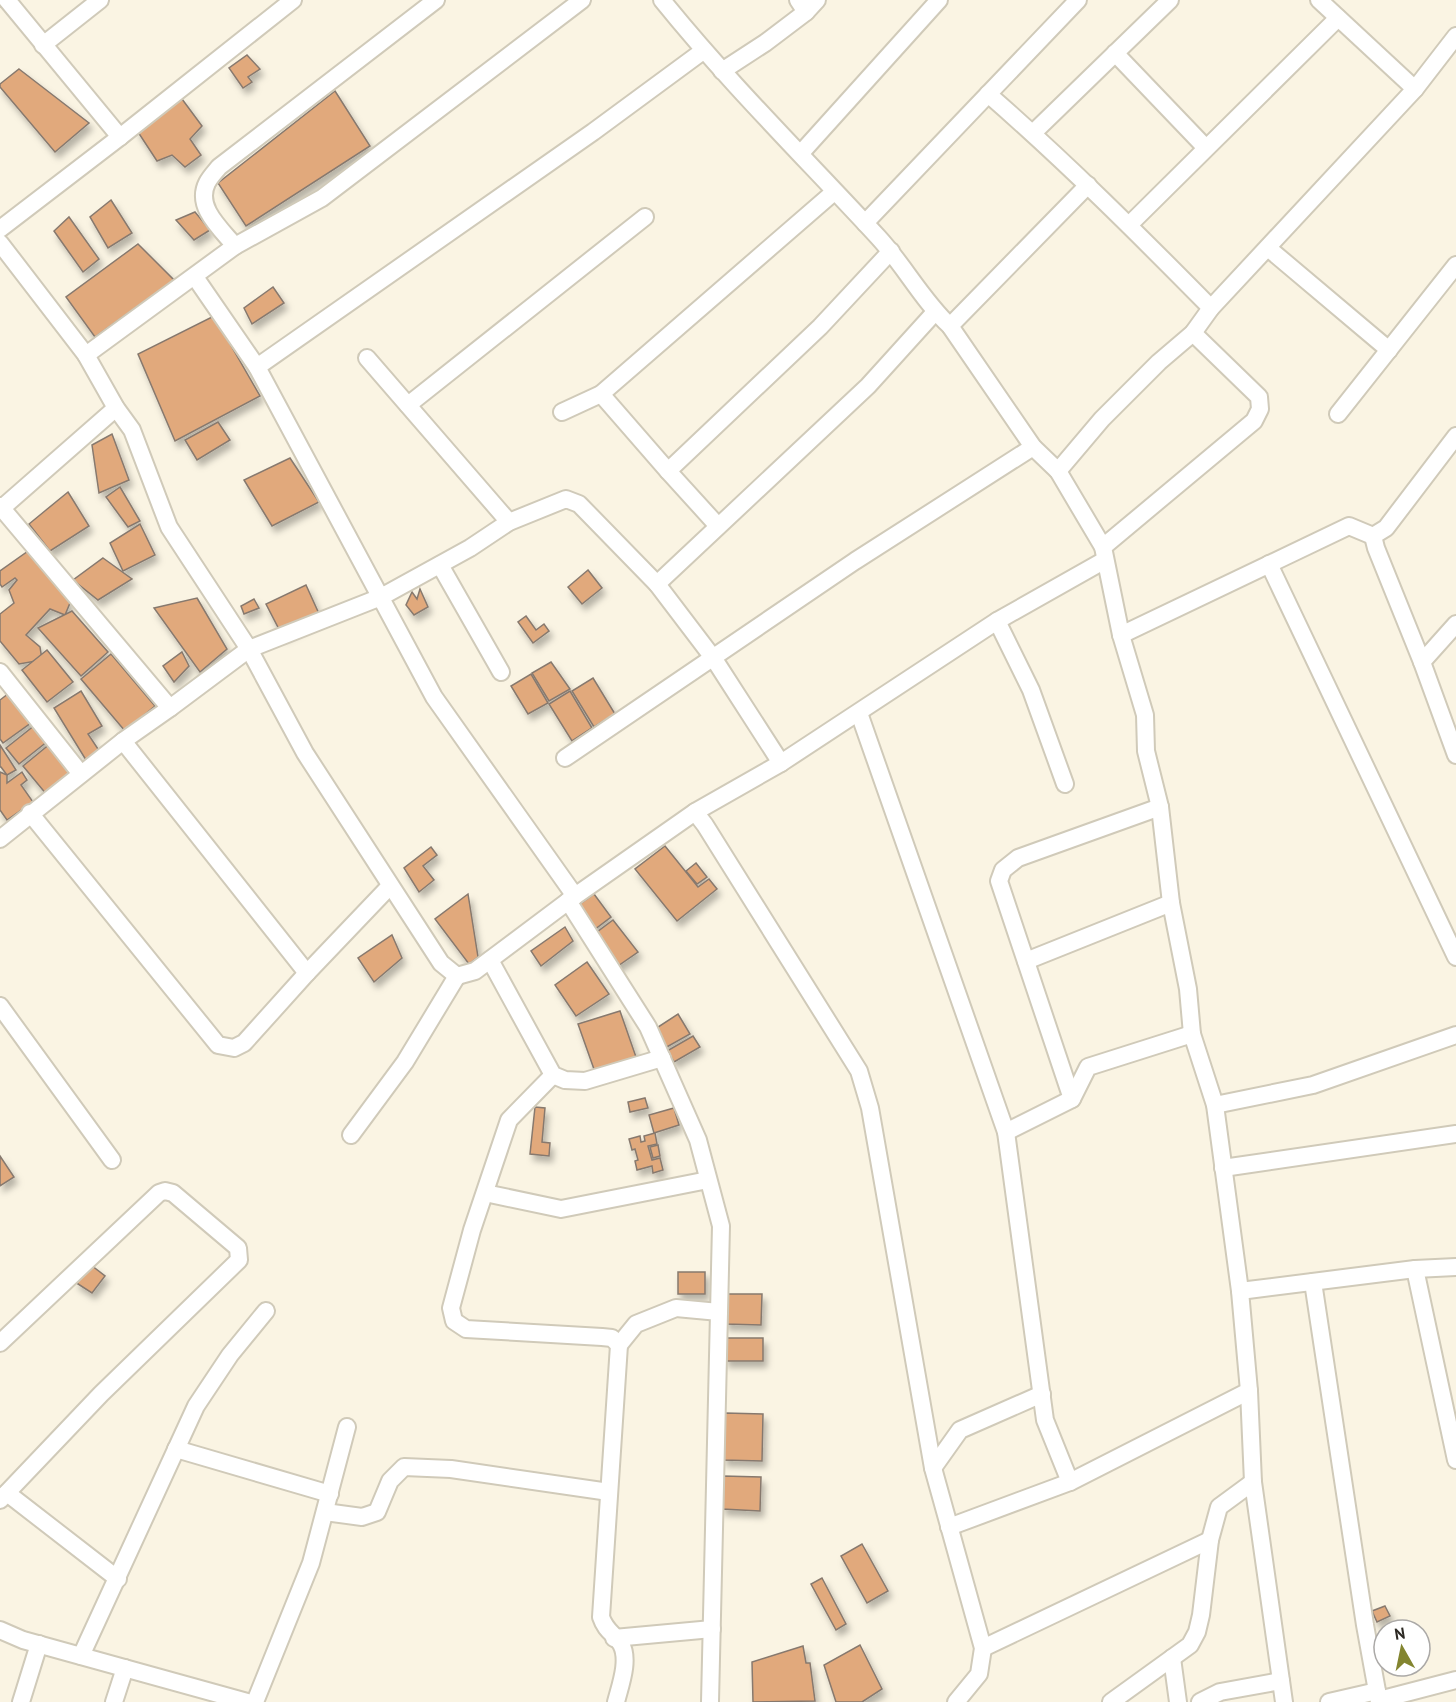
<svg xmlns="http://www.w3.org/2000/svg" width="1456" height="1702" font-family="'PT Sans',sans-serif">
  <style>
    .building { fill: #e1a97c; stroke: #87796e; stroke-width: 1.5; filter: url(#shadow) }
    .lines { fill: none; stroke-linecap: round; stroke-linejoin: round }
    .minor-casing { stroke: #d0cab9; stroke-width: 20 }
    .minor { stroke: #fff; stroke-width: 16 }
  </style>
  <defs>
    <filter id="shadow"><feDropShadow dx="3.5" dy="6" stdDeviation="3" flood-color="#0004"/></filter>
  </defs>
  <rect width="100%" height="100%" fill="#faf4e3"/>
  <g class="building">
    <polygon points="247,55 260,69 248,77 252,82 243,88 229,68"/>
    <polygon points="19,69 89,123 55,152 0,87 0,84"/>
    <polygon points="335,91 370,146 246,226 218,183"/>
    <polygon points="182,99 202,126 190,139 201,155 185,167 172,155 157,161 136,129"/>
    <polygon points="111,200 132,233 108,248 90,217"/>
    <polygon points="195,212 210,230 194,240 176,220"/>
    <polygon points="69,217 99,259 83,272 54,231"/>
    <polygon points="138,244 174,280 95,337 66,297"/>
    <polygon points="273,287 284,303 252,324 244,308"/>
    <polygon points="214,316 260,396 175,441 138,354"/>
    <polygon points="218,422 230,440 197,460 185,440"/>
    <polygon points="112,434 129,480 99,493 92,445"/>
    <polygon points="290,458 319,502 272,526 244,480"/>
    <polygon points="120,487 140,521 128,527 106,497"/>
    <polygon points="68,492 89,526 50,551 29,524"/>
    <polygon points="140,524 155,555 123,571 110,543"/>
    <polygon points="31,549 70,603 65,615 50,609 26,635 40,647 42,660 19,664 0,641 0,614 14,603 9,590 17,580 15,578 2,587 0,584 0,571"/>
    <polygon points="103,558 132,579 98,600 73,580"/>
    <polygon points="588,570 602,588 582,604 568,587"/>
    <polygon points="306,585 320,616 282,635 266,604"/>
    <polygon points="420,589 428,607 414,615 406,605 412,592 417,599"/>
    <polygon points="197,598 227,649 200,672 154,608"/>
    <polygon points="254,599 259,608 244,614 241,606"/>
    <polygon points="72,611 108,652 81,676 38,628"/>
    <polygon points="526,616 536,630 544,624 549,631 533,643 518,622"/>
    <polygon points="47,650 73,682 47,702 22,670"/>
    <polygon points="182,652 189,666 174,682 163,666"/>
    <polygon points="111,654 155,706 125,731 81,679"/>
    <polygon points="551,662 570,689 549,701 532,673"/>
    <polygon points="531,674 548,703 528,714 511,686"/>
    <polygon points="593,678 615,714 594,727 572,691"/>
    <polygon points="13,690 35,720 3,743 0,739 0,700"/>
    <polygon points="81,691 102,726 88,734 100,752 86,760 54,708"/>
    <polygon points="570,691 592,728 572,741 549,704"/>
    <polygon points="35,725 48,741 19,764 6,748"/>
    <polygon points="51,743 75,773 47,795 23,766"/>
    <polygon points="0,745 16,770 7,775 1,767 0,767"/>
    <polygon points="0,772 7,775 7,783 22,772 27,780 21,785 33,802 7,820 0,810"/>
    <polygon points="665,846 698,887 709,879 717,889 677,921 635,869"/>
    <polygon points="431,847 437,855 423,866 434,880 419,892 404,868"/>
    <polygon points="696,863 707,877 697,884 686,871"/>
    <polygon points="468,894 478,957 469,964 435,919"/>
    <polygon points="594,894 611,917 590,933 573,909"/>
    <polygon points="613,920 638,952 615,968 593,935"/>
    <polygon points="565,927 573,941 541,966 531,951"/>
    <polygon points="392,935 402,958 374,982 358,958"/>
    <polygon points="587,962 609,994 576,1016 555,985"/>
    <polygon points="620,1011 636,1057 595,1072 578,1024"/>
    <polygon points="678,1014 690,1034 665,1048 655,1029"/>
    <polygon points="693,1036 700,1047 674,1062 667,1051"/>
    <polygon points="645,1098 648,1108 630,1112 628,1102"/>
    <polygon points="535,1107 545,1108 542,1142 550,1143 549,1156 530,1154"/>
    <polygon points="674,1108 679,1125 654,1133 649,1115"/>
    <polygon points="655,1133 657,1144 648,1146 652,1160 660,1158 663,1170 653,1173 652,1166 637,1170 635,1161 638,1160 635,1149 632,1150 629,1139 640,1136 641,1142 645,1141 644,1136"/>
    <polygon points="658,1145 660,1156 653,1158 650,1147"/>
    <polygon points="0,1156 14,1177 0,1186"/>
    <polygon points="91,1265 105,1276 92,1293 75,1282"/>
    <rect x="678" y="1272" width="27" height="22"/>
    <polygon points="725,1294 762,1294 761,1325 725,1324"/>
    <rect x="725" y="1338" width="38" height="23"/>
    <polygon points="725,1413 763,1414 762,1461 723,1460"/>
    <polygon points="723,1476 761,1477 760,1511 722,1509"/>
    <polygon points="862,1544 888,1591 867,1603 841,1556"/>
    <polygon points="822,1578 846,1624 836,1630 811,1584"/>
    <polygon points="1385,1606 1390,1616 1377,1622 1372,1611"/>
    <polygon points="860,1645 882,1689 862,1702 836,1702 824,1665"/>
    <polygon points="803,1646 806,1663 810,1663 815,1701 753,1702 752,1662"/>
  </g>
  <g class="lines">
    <g class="minor-casing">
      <g id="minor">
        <polyline points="7,0 120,137"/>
        <path d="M 662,0 C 729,83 806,159 878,237 C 904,265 922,300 950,326 L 1033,447 L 1058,471 L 1103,547 L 1121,635 L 1145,715 L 1146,751 L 1160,807 L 1171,903 L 1188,989 L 1192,1034 L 1215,1105 L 1240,1291 L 1249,1391 L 1070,1482 L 949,1527"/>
        <polyline points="1319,0 1415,89"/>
        <polyline points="806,12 817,0"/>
        <polyline points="43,45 100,0"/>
        <polyline points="1115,53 1206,148"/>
        <polyline points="722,71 765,43 806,12 798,0"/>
        <path d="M 988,94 C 1066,162 1139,235 1211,308"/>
        <polyline points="1033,133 1170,0"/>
        <polyline points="801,153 939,0"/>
        <polyline points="865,223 1078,0"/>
        <polyline points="1129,225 1338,18"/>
        <polyline points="0,229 120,137 293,0"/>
        <polyline points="0,243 86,355 116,408 132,430 169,527 249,649 305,753 441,963 457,976 475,971 575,896 695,812 705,825 859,1071 870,1108 933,1468 983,1648 979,1674 956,1702"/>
        <path d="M 235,246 C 221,229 195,207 207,183 C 210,177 215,172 219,167 L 436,0"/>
        <polyline points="1268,248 1389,350"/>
        <polyline points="195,277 257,367 434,697 575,896"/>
        <polyline points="950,326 1088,185"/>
        <polyline points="86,355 235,246 322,198 582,0"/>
        <polyline points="367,358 509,522"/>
        <polyline points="257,367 593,132 703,51"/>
        <polyline points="601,394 668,471 718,526"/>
        <polyline points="408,405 645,217"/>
        <polyline points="562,412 601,394 834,192"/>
        <polyline points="1338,414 1456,265"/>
        <polyline points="668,471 820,327 891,251"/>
        <polyline points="1058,471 1102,419 1159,362 1193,333 1211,308 1415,89 1456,36"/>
        <polyline points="0,506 170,708"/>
        <polyline points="2,508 116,408"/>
        <polyline points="1103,547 1254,421 1260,409 1259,397 1193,333"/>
        <polyline points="1269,564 1456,957"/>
        <polyline points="440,565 501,672"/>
        <polyline points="657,584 868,386 935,312"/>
        <polyline points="997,621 1031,690 1065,784"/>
        <polyline points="1456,624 1422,662 1456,755"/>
        <polyline points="1121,635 1349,526 1373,536"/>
        <polyline points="1422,662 1376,548 1373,536 1386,528 1456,436"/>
        <polyline points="0,672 81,774"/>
        <polyline points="859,713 1006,1132 1045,1420 1070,1482"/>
        <polyline points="123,741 307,973"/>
        <polyline points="565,758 855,561 1033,447"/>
        <polyline points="695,812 781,763 997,621 1105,560"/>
        <polyline points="30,813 218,1045 234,1048 244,1043 307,973 390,886"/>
        <polyline points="0,839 123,741 170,708 249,649 381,597 470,548 509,522 566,499 579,504 657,584 714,659 781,763"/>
        <polyline points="568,901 648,1027 698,1140 721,1226 710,1702"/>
        <polyline points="490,960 553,1075 565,1080 585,1081 662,1058"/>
        <polyline points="1026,961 1171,903"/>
        <polyline points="0,1006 112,1160"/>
        <path d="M 553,1075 L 509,1120 L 472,1230 L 451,1308 L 454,1321 L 466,1329 L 602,1337 L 612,1338 L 619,1345 L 601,1617 C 606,1632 614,1633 621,1644 C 630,1660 620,1686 616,1702"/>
        <polyline points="1072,1099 999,881 1003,870 1018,858 1160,807"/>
        <polyline points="1215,1105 1313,1085 1456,1035"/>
        <polyline points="1006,1132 1072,1099 1088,1067 1192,1034"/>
        <polyline points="351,1135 405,1062 457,976"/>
        <polyline points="1223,1168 1456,1134"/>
        <polyline points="485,1193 561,1209 708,1180"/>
        <polyline points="1415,1269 1456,1460"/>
        <polyline points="1313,1282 1365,1625 1379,1702"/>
        <polyline points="1240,1291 1415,1269 1456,1267"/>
        <polyline points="0,1343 159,1193 165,1191 173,1193 238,1248 239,1260 101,1394 0,1500"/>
        <polyline points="619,1345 636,1324 676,1308 719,1312"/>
        <polyline points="1249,1391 1253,1482 1284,1702"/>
        <polyline points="176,1449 330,1494"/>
        <polyline points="933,1468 960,1430 1042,1394"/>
        <polyline points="7,1493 118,1579"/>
        <polyline points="325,1512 362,1517 377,1512 390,1481 404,1467 451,1469 609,1492"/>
        <polyline points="0,1630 23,1640 247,1702"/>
        <polyline points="614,1638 712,1629"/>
        <polyline points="983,1648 1210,1540"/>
        <polyline points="81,1656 196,1406 230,1355 266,1311"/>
        <polyline points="1172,1658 1178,1702"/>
        <polyline points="1379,1700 1456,1680"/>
        <polyline points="21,1702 39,1644"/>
        <polyline points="114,1702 125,1668"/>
        <polyline points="255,1702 311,1563 347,1427"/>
        <polyline points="1111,1702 1190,1645 1197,1632 1201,1615 1210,1540 1219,1507 1253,1482"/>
        <polyline points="1200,1702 1220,1692 1281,1681"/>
        <polyline points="1329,1702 1377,1691"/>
      </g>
    </g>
    <use href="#minor" class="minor"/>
  </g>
  <g transform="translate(1402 1648) rotate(351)"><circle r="28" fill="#ffffff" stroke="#aba9a7" stroke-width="1.5"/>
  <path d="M0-4.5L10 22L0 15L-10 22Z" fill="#838530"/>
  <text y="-9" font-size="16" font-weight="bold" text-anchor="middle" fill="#2c2923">N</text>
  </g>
</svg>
